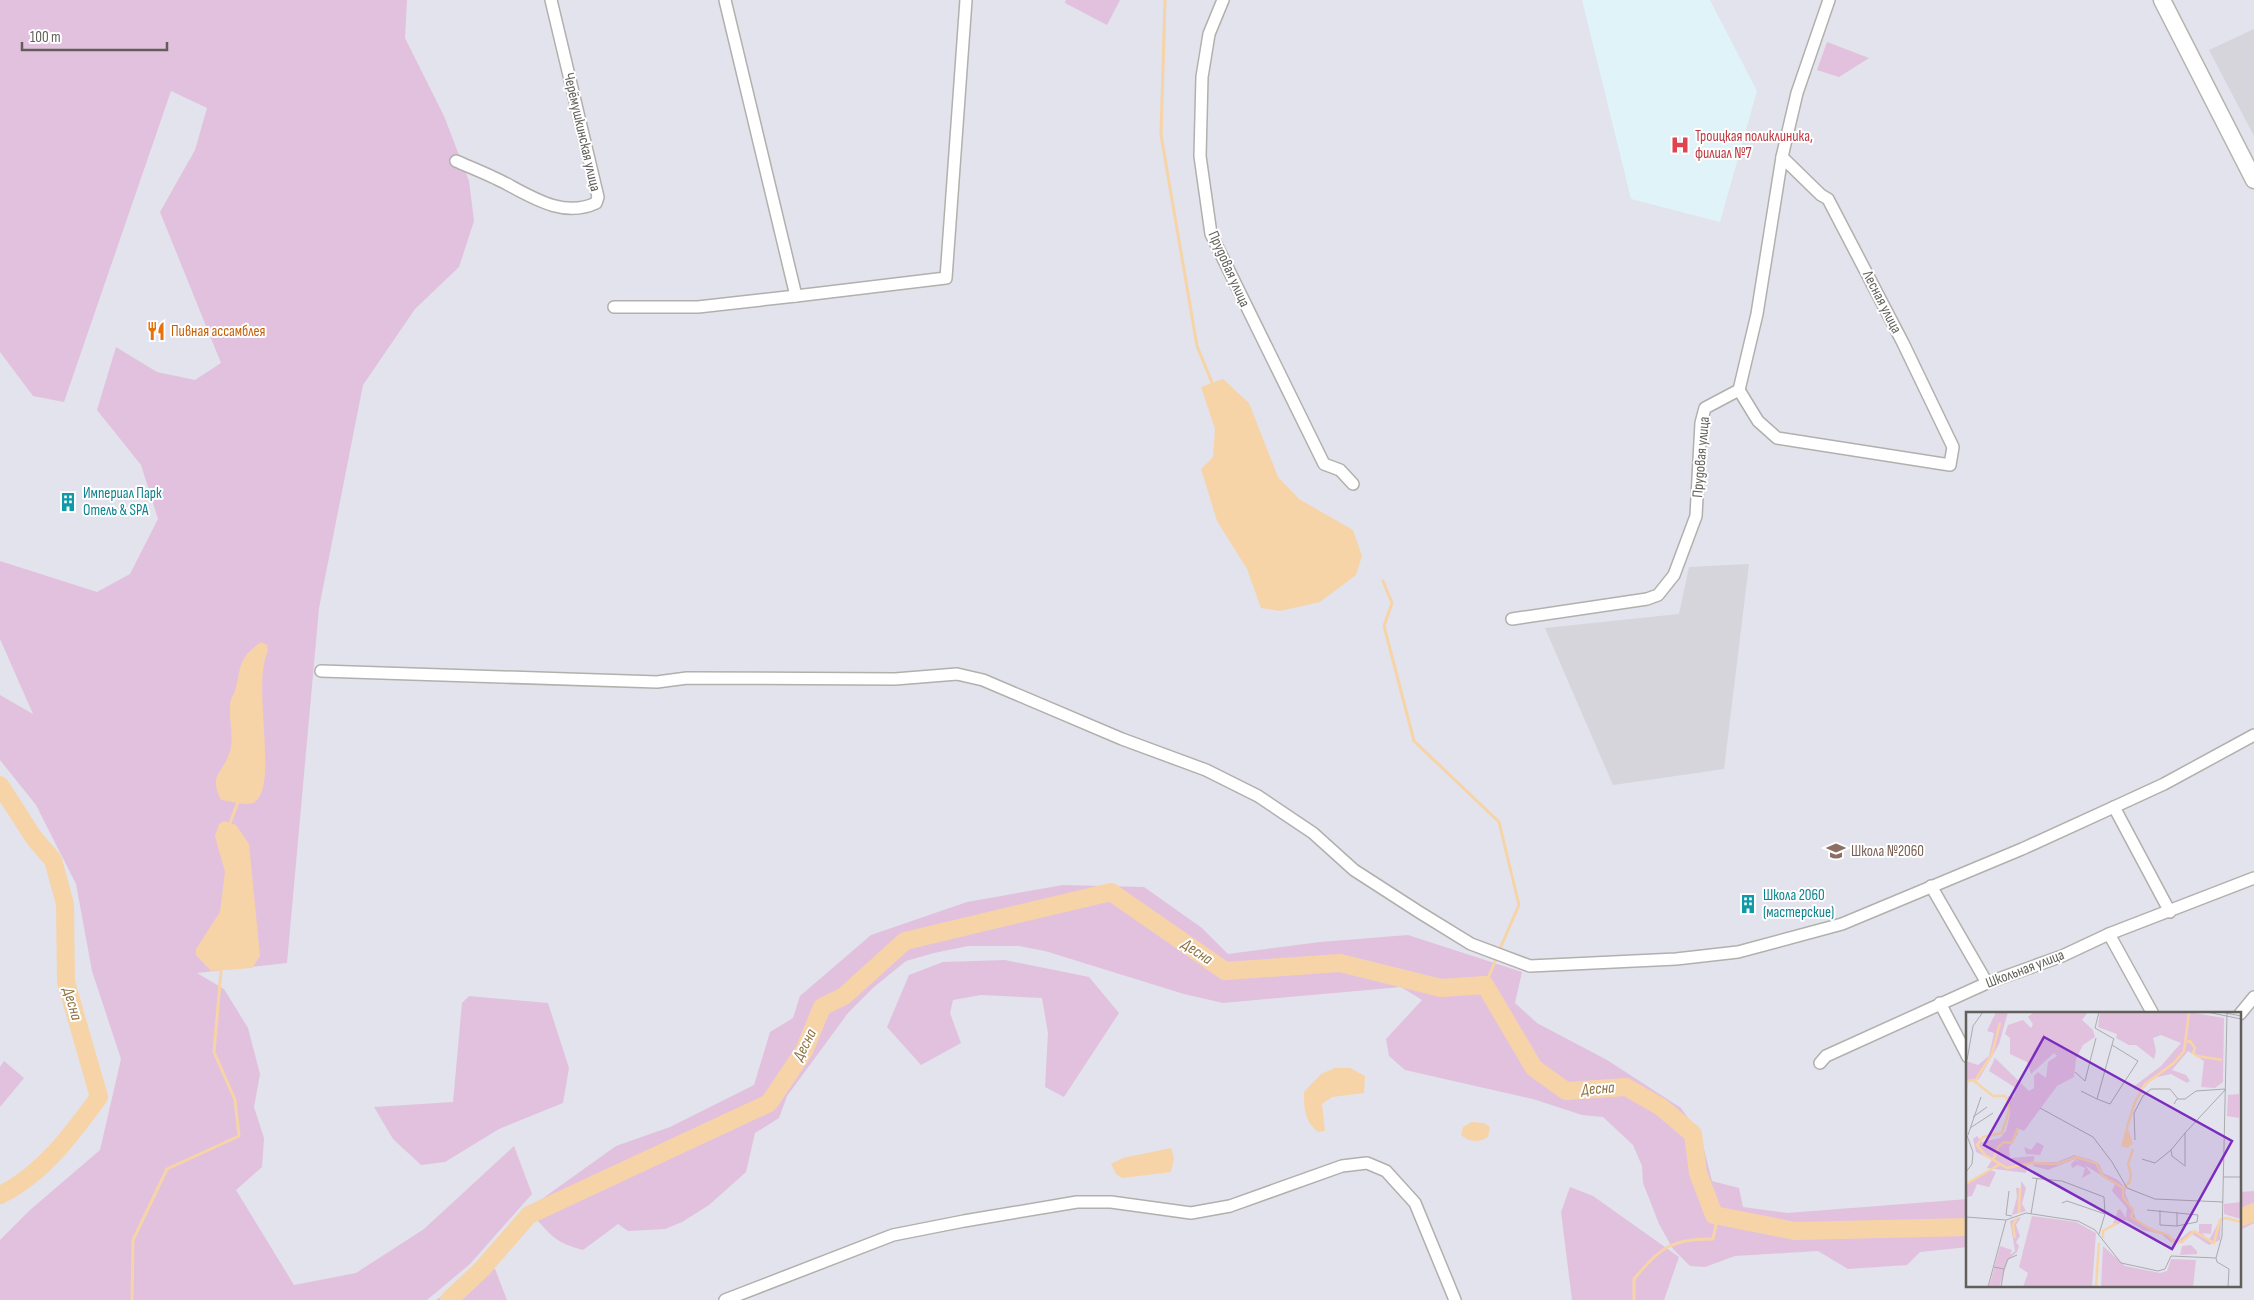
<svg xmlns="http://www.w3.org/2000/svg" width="2254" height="1300" font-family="'Sofia Sans Condensed',sans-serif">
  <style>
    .industrial { fill: #d5d5db }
    .medical { fill: #dff3f8 }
    .green { fill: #e2c1de }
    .water { fill: #f7d4a7 }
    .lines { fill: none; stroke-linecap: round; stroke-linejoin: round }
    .stream { stroke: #f7d4a7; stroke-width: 3 }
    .river { stroke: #f7d4a7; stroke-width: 18 }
    .street-casing { stroke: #b2b0ac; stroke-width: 14 }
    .secondary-casing { stroke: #b4b3ad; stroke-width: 19 }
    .street { stroke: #fff; stroke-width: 11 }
    .secondary { stroke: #fff; stroke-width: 16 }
    .labels { text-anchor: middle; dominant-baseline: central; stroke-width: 4; stroke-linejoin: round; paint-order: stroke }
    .street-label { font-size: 15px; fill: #625f5b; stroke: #fff }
    .health-label { font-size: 15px; fill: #be3a42; stroke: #fff; text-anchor: start }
    .food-label { font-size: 15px; fill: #c56008; stroke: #fff; text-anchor: start }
    .culture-label { font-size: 15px; fill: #0d838f; stroke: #fff; text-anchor: start }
    .education-label { font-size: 15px; fill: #785e54; stroke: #fff; text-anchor: start }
    .water-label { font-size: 16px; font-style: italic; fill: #8e713e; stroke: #fff }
    .inset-river { fill: none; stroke: #f7d4a7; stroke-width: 2.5 }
    .inset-road { fill: none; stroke: #abaaae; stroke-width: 1 }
    .view { fill: #7b2cbf; fill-opacity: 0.15; stroke: #7b2cbf; stroke-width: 2.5 }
    .inset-edge { fill: none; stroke: #625f5b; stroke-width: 2.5 }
  </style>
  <rect width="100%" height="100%" fill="#e2e3ec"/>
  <g class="industrial">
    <polygon points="2254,29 2254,136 2209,50"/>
    <polygon points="1749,564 1724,769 1613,785 1545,628 1679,614 1689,567"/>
  </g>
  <polygon class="medical" points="1582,0 1710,0 1757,91 1720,222 1631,199"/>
  <g class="green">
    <polygon points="0,0 407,0 405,38 444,116 469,181 474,221 459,267 415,309 363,385 319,608 287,963 197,973 224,989 248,1028 260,1074 254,1107 264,1138 262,1167 236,1190 294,1285 356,1273 424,1229 514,1146 532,1194 470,1264 427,1300 0,1300 0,1240 30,1210 100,1150 121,1059 92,971 76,884 36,805 0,760 0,695 33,714 0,639 0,561 97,592 130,574 158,519 141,465 97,410 116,347 157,372 195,380 221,363 160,212 195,150 207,108 171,91 64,402 33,396 0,352"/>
    <polygon points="1066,0 1120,0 1107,25 1065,3"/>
    <polygon points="1827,42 1869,58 1839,77 1817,70"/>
    <path d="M 1063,885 L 1144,887 L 1202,928 L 1228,954 L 1320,942 L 1408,935 L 1522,972 L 1515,1003 L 1537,1023 L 1607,1060 L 1681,1108 L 1701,1137 L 1712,1181 L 1739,1188 L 1743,1207 L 1787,1213 L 1968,1199 L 1968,1247 L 1920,1252 L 1907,1265 L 1848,1269 L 1818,1251 L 1735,1256 L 1705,1267 L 1690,1266 L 1673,1249 L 1659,1224 L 1643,1183 L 1642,1166 L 1633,1145 L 1603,1117 L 1582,1115 L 1533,1099 L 1405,1070 L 1389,1056 L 1386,1039 L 1422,1000 L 1401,987 L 1223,1003 L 1184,994 L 1045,951 L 1019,946 L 968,946 L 934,953 L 906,961 L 874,987 L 848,1013 L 787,1096 L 779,1118 L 755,1133 L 746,1172 L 709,1205 L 682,1222 L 665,1229 L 628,1231 L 618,1224 L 583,1250 C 555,1242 554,1238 535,1218 L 539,1201 L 616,1146 L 670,1127 L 754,1085 L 770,1032 L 793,1018 L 800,996 L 871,935 L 967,902 Z"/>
    <polygon points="1005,960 1089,977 1119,1013 1064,1097 1045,1087 1048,1033 1042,998 981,995 953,1000 950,1013 961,1043 921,1065 887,1027 909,975 943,962"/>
    <polygon points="469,996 548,1003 569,1068 563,1103 499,1129 445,1162 421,1165 393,1139 374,1107 453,1102 462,1003"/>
    <polygon points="4,1061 24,1078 0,1107 0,1067"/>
    <polygon points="1570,1187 1593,1196 1679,1257 1664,1300 1572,1300 1561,1212"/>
    <polygon points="2254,1191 2254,1223 2240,1230 2240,1192"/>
    <polygon points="482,1269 495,1269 507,1300 436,1300"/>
  </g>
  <g class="water">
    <polygon points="1223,379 1249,403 1278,477 1299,499 1353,530 1362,556 1356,575 1320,602 1280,611 1261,608 1247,569 1217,521 1201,469 1213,457 1215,429 1201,387"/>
    <path d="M 261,642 L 267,645 L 268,651 C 251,684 279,784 255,802 C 247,807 231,801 221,800 C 208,773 223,775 230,751 C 234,737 229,720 230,705 C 230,700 233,696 235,691 C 242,666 237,659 261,642 Z"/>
    <polygon points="224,821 236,825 249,844 260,956 252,968 211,971 196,955 196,949 220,912 225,872 215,836 219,824"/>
    <path d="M 1335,1068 L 1350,1068 L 1365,1076 L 1364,1093 L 1332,1097 L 1322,1104 L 1325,1131 L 1318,1132 C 1304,1120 1304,1108 1304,1092 L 1321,1074 Z"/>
    <path d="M 1472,1122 L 1484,1123 L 1490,1127 L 1488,1137 C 1479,1143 1468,1142 1461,1135 L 1463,1127 Z"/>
    <polygon points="1171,1148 1174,1158 1171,1172 1122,1178 1116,1174 1111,1164 1123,1158"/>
  </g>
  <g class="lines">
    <g class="stream">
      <polyline points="1165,0 1161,135 1197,346 1213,385"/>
      <polyline points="1383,581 1392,603 1384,626 1414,741 1499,822 1519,905 1499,951"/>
      <polyline points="230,823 238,802"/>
      <polyline points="1485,985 1497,957"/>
      <polyline points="132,1300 133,1240 167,1169 239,1136 235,1100 214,1052 221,971"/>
      <path d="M 1634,1300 L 1634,1279 C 1660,1248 1672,1238 1713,1239 L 1718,1215"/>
    </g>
    <g class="river">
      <path d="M 0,785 L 34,838 L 53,860 L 65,904 L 66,982 L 99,1097 C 72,1134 42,1175 0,1195"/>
      <polyline points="2240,1218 2254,1212"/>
      <polyline points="449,1300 482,1269 529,1215 769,1103 804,1051 822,1007 844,996 905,941 1111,892 1225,971 1340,963 1441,988 1485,985 1534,1068 1566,1091 1626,1087 1661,1107 1693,1134 1698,1173 1714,1215 1795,1231 1968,1227"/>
    </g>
    <g class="street-casing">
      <g id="street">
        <polyline points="725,0 796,296 946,278 966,0"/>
        <polyline points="1223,0 1209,34 1202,77 1200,156 1211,234 1324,464 1340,470 1353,484"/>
        <path d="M 456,161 C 472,168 490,175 505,183 C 533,198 564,218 596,203 L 598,197 L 551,0"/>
        <polyline points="614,307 698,307 796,296"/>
        <polyline points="1739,390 1757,314 1782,157"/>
        <polyline points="1512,619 1647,599 1658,595 1674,575 1696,516 1701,423 1705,408 1739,390 1758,421 1777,438 1950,465 1953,447 1903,343 1828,199 1821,195 1782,157 1797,93 1829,0"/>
        <polyline points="321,671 657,682 687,678 895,679 957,674 983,680 1122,739 1206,770 1258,796 1313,833 1354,870 1419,912 1471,944 1530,966 1676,959 1738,952 1842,924 2022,849 2114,807 2164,784 2254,735"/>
        <polyline points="2114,807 2170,912"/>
        <polyline points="1931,886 1987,983"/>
        <polyline points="2109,934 2153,1014"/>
        <polyline points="1940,1003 1968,1057"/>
        <polyline points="2240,1014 2254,997"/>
        <polyline points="1820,1063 1826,1056 1987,983 2062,956 2109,934 2254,878"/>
        <polyline points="725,1300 893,1235 964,1221 1077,1202 1111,1202 1191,1213 1230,1206 1342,1166 1367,1163 1386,1171 1415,1203 1455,1300"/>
      </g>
    </g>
    <g class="secondary-casing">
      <polyline id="secondary" points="2162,0 2254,180"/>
    </g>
    <use href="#street" class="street"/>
    <use href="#secondary" class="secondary"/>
  </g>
  <defs>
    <g id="hospital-bare" transform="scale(1.5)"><path d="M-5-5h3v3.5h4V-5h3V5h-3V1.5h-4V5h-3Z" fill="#e0444e" stroke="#fff" stroke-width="2.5" paint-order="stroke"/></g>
    <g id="restaurant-bare" transform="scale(1.5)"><path d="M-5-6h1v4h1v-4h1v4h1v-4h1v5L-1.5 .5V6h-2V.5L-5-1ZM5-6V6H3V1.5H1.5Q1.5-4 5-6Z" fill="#e8710a" stroke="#fff" stroke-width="2.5" paint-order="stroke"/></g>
    <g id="building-bare" transform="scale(1.5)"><path d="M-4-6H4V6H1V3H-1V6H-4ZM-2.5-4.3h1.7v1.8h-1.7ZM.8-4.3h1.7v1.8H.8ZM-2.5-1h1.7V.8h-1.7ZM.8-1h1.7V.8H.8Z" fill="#0f9aa8" stroke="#fff" stroke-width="2.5" paint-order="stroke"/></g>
    <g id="school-bare" transform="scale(1.5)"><path d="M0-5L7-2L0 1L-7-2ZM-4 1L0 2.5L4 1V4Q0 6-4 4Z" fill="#8d6e63" stroke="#fff" stroke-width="2.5" paint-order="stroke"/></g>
  </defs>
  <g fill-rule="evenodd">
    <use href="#hospital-bare" x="1680" y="145"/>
    <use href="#restaurant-bare" x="156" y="331"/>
    <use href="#building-bare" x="68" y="502"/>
    <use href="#school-bare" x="1836" y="851"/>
    <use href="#building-bare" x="1748" y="904"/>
  </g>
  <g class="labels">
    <g class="street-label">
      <text transform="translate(582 132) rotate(77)">Черёмушкинская улица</text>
      <text transform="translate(1229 269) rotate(66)">Прудовая улица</text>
      <text transform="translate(1882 302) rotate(63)">Лесная улица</text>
      <text transform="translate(1701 457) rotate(-85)">Прудовая улица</text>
      <text transform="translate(2025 969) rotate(-21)">Школьная улица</text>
    </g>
    <g class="health-label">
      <text x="1695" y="136">Троицкая поликлиника,<tspan x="1695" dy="17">филиал №7</tspan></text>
    </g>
    <g class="food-label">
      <text x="171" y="331">Пивная ассамблея</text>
    </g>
    <g class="culture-label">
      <text x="83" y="493">Империал Парк<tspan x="83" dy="17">Отель &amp; SPA</tspan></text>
      <text x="1763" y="895">Школа 2060<tspan x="1763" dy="17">(мастерские)</tspan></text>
    </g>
    <g class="education-label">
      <text x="1851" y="851">Школа №2060</text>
    </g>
    <g class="water-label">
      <text transform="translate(1197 952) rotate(34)">Десна</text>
      <text transform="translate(72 1004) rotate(74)">Десна</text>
      <text transform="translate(805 1045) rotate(-63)">Десна</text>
      <text transform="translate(1598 1089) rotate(-4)">Десна</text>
    </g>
  </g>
  <g transform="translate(1966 1012)">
    <rect width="275" height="275" fill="#e2e3ec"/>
    <path d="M 30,0 L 42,0 L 33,32 L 13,67 L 0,71 L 0,49 L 12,53 L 23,44 L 28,21 L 21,19 ZM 68,0 L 122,0 L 116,8 L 127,18 L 129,25 L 117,33 L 110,47 L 108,65 L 91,74 L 58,119 L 50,116 L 52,122 L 43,135 L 44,146 L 68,144 L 68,149 L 56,153 L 61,154 L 60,161 L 21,156 L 26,148 L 10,140 L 7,127 L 11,124 L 16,130 L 34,126 L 40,119 L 44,102 L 42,84 L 48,85 L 50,76 L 23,59 L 29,46 L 63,79 L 68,76 L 68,64 L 72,60 L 80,66 L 82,50 L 91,44 L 88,41 L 65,62 L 61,50 L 44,42 L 44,26 L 39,22 L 42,13 L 57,8 L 65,16 L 67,12 L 62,5 ZM 134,0 L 223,0 L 258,6 L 257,70 L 249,76 L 235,75 L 238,49 L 222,39 L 206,58 L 220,63 L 224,69 L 221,71 L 205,62 L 187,66 L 178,76 L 169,78 L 167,75 L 195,54 L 215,31 L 195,23 L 187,26 L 190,39 L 188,47 L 170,33 L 163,33 L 150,26 L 151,22 L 132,15 ZM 273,82 L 273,106 L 261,104 L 262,83 ZM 71,130 L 78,134 L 74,143 L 60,142 L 58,135 L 65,138 ZM 108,143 L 126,148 L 133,152 L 137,161 L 152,168 L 160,176 L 159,181 L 171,209 L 212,229 L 224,219 L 233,220 L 233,212 L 246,212 L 245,222 L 236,221 L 243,228 L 255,206 L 254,228 L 243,233 L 226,222 L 216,231 L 205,230 L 195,222 L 177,218 L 160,208 L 146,215 L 152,198 L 154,197 L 160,206 L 161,196 L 146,179 L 149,172 L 109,147 L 82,158 L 67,154 L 68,150 L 91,150 ZM 109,148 L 118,152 L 125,161 L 116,166 L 119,156 L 112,153 L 106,156 L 105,152 ZM 24,158 L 30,160 L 23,175 L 11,172 L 6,184 L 0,185 L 0,171 ZM 55,169 L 60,176 L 56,192 L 60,199 L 46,203 L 51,185 L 50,176 L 55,176 ZM 275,190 L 275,207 L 258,202 L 258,192 ZM 66,204 L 110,210 L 130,221 L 126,275 L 57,275 L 62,261 L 53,255 ZM 55,205 L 50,213 L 54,224 L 50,230 L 53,234 L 51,240 L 42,248 L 33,275 L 23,275 L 34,234 L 46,238 L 44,243 L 49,239 L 44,209 ZM 225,233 L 231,239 L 231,242 L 214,243 L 216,234 ZM 137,234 L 159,254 L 194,261 L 201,259 L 205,247 L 230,248 L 227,275 L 135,275 Z" fill="#e2c1de"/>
    <path d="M 161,113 L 167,132 L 161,136 L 155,134 Z" fill="#f7d4a7"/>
    <path class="inset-river" d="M 221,30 L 224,29 L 229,36 L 227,41 L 231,44 L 256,48M 9,69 L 26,42 L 34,11M 0,79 L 1,69 L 7,68 L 27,84 L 39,84 L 42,89 L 43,99 L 36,121 L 17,125 L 11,133 L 19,143 L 41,156 L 66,151 L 91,152 L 110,145 L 130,151 L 136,163 L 157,176 L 157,185 L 167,198 L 165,205 L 186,218 L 202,223 L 208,230 L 216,230 L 228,219 L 248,231 L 254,208 L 260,206 L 275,210M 161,115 L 169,90 L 179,72 L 208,51 L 218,39 L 223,1M 27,148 L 32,135 L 38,130 L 46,131 L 52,116M 0,172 L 34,152M 157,176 L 163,171 L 165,163 L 162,152 L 167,137M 53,201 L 54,176M 49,226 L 47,213 L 51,206M 137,226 L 137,219 L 151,211M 130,275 L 133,231"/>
    <path class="inset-road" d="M 133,0 L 129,16 L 148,27 L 147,29 L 146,33 L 131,87 L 144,92 L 172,49 L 146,33M 241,0 L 275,7M 255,0 L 275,4M 261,1 L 256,224 L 250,246 L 251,250 L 263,257 L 262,275M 1,48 L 7,14 L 17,0M 109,60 L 119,69 L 130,26M 115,79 L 131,87M 208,92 L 211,87 L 219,87 L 230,79 L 259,77M 74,96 L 127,125 L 146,150 L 161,176 L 189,187 L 257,190M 7,105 L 21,95M 4,116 L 27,101M 0,121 L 7,140 L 6,152 L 0,160M 2,123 L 15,85M 169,128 L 168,101 L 177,84 L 185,77 L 204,77 L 212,87M 205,138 L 219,121M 176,147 L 189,151 L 205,138 L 206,144 L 219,154 L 219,121 L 260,77M 257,165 L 275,165M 66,166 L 96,169 L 138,185 L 139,202 L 133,222M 43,179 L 40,203 L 46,204M 96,191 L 101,189 L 139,202M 181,198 L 232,203 L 231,210 L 211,214M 194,198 L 194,213 L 211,214 L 211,200M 65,202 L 71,166M 0,205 L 40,208 L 60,201 L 112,209 L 129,218 L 155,251 L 192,259 L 199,257 L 205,244 L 250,246M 28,255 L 38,257 L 35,275M 38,257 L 42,247 L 51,243M 22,275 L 40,208"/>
    <path class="view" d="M 78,25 L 266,129 L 206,237 L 18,133 Z"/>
    <rect width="275" height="275" class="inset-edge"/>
  </g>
  <path d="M22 42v8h145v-8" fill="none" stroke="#625f5b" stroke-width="2.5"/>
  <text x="30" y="42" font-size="15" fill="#625f5b" stroke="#ffffff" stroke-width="4" paint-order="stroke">100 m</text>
</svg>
